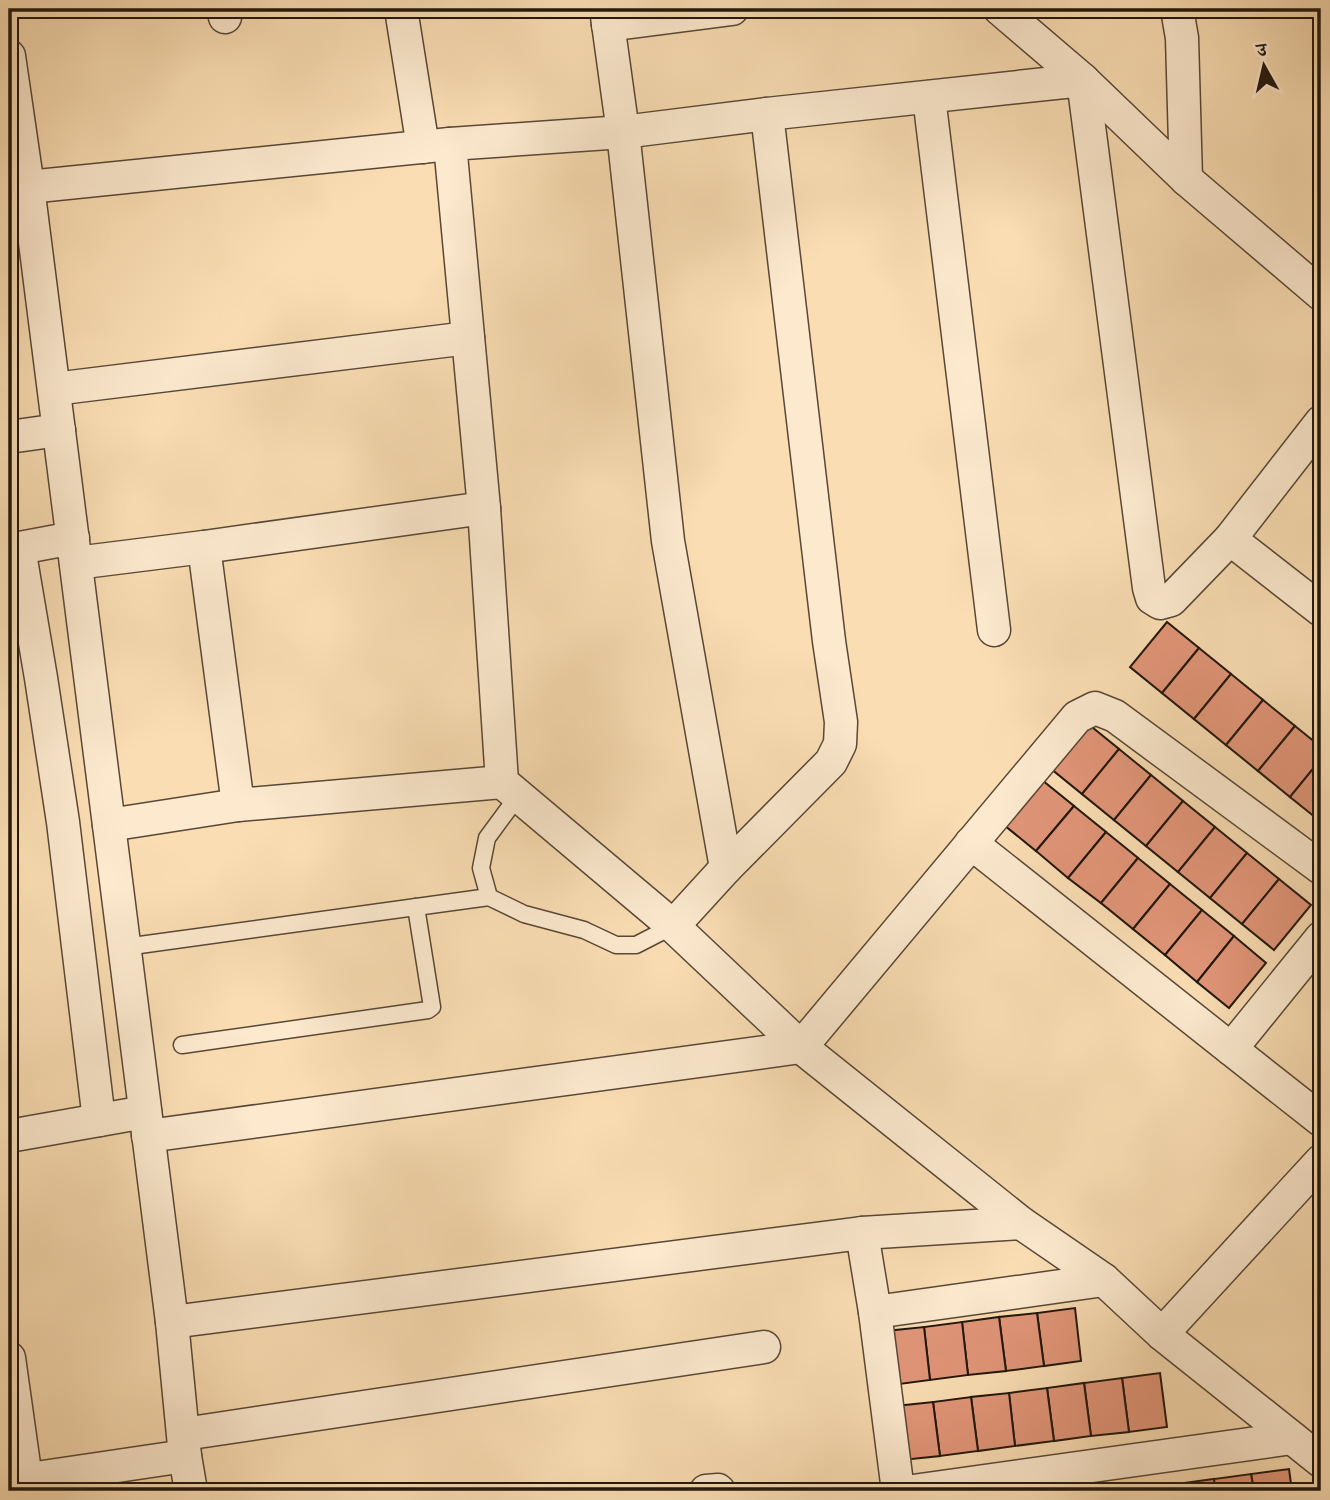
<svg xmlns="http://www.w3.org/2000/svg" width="1330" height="1500" font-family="'Old Standard TT','Noto Serif Devanagari',serif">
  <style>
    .building { fill: #e19578; stroke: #22170d; stroke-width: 2 }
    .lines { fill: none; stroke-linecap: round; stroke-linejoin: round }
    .service-casing { stroke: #584836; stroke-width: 19 }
    .minor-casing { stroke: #584836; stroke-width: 35 }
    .service { stroke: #fce9ce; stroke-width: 16 }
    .minor { stroke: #fce9ce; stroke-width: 32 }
  </style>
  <rect width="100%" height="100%" fill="#faddb3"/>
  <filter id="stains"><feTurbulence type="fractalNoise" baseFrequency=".00286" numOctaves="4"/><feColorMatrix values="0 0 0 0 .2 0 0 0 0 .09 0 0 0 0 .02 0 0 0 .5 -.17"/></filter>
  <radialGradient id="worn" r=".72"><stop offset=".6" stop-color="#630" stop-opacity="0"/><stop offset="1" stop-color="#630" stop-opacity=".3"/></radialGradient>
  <g class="building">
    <polygon points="1167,622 1199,648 1162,693 1130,667"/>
    <polygon points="1199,648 1231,674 1194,719 1162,693"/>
    <polygon points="1231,674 1263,700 1226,745 1194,719"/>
    <polygon points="1263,700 1295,726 1258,771 1226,745"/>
    <polygon points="1087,723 1119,749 1082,794 1050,768"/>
    <polygon points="1295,726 1321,747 1321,759 1290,797 1258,771"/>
    <polygon points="1119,749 1151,775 1114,820 1082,794"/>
    <polygon points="1321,759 1321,822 1290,797"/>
    <polygon points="1151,775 1183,801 1146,846 1114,820"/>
    <polygon points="1042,780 1074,806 1036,851 1004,825"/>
    <polygon points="1183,801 1215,827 1178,872 1146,846"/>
    <polygon points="1074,806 1106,832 1068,878 1036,851"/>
    <polygon points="1215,827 1247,853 1210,898 1178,872"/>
    <polygon points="1106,832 1138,858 1101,903 1068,878"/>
    <polygon points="1247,853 1279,879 1242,924 1210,898"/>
    <polygon points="1138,858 1170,884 1133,929 1101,903"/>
    <polygon points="1279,879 1311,905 1274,950 1242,924"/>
    <polygon points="1170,884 1202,910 1165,955 1133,929"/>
    <polygon points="1202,910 1234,936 1197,982 1165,955"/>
    <polygon points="1234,936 1266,963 1229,1008 1197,982"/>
    <polygon points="1075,1308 1081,1361 1044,1366 1037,1313"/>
    <polygon points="1037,1313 1044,1366 1006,1371 999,1317"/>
    <polygon points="999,1317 1006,1371 968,1375 962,1322"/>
    <polygon points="962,1322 968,1375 930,1380 924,1327"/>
    <polygon points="924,1327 930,1380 892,1385 886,1331"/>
    <polygon points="1160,1373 1167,1427 1129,1432 1122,1378"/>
    <polygon points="1122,1378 1129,1432 1091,1436 1084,1383"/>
    <polygon points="1084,1383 1091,1436 1054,1441 1047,1388"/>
    <polygon points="1047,1388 1054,1441 1015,1446 1009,1393"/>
    <polygon points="1009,1393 1015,1446 978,1451 971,1397"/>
    <polygon points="971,1397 978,1451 940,1456 933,1402"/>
    <polygon points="933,1402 940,1456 902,1460 896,1406"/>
    <polygon points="1289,1469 1292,1491 1254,1491 1251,1474"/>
    <polygon points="1251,1474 1254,1491 1215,1491 1214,1479"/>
    <polygon points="1214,1479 1215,1491 1177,1491 1176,1484"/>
    <polygon points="1176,1484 1177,1491 1138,1491 1138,1489"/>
  </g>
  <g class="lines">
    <g class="service-casing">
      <g id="service">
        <polyline points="518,796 487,838 481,868 489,897 524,914 584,930 616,945 636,945 673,926"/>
        <polyline points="125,947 489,897"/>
        <polyline points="182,1045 428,1010 432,1007 416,907"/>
      </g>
    </g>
    <g class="minor-casing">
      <g id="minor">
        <polyline points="223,9 225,17"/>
        <polyline points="401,9 423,147"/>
        <polyline points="606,9 623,132 668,541 726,868"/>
        <polyline points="1000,9 1083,80 1186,179 1321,294"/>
        <polyline points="1177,9 1182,38 1186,179"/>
        <polyline points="608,25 732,9"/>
        <polyline points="9,56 28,187 172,1322 185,1456 191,1491"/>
        <polyline points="929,97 994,630"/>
        <polyline points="28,187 450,144"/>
        <polyline points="54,389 468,338"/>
        <polyline points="1321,422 1230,539 1321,610"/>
        <polyline points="9,437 59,430"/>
        <polyline points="484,508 450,144 623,132 767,114 1083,80 1149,588 1152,598 1160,603 1171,600 1230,539"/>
        <polyline points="19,548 41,678 63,822 99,1120"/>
        <polyline points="9,550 73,538"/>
        <polyline points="76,563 204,547"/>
        <polyline points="502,782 484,508 204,547 238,805 502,782 673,926 801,1047 1021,1223 1104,1280 1162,1334 1321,1461"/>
        <polyline points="109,825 238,805"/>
        <polyline points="971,843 1231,1049"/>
        <polyline points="673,926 726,868 831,762 840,744 841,722 829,641 767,114"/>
        <polyline points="1321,938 1231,1049 1321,1120"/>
        <polyline points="9,1136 145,1112"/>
        <polyline points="148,1136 801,1047 1077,717 1095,708 1115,716 1321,868"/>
        <polyline points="862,1233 875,1312"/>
        <polyline points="172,1322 862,1233 1021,1223"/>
        <polyline points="1162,1334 1321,1161"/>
        <polyline points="9,1358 26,1479"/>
        <polyline points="184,1434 764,1347"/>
        <polyline points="9,1482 185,1456"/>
        <polyline points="706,1491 718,1490 719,1491"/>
        <polyline points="898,1491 875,1312 1104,1280"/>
        <polyline points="913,1491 1292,1438"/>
      </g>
    </g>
    <use href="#service" class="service"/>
    <use href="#minor" class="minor"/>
  </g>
  <rect width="1330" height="1500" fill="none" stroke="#faddb3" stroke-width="35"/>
  <rect x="10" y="10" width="1309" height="1479" fill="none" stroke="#22170d" stroke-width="3.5"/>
  <rect x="18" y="18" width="1295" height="1465" fill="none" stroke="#22170d" stroke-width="2"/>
  <g transform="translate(1264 66) rotate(352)" stroke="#fce9ce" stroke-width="5" paint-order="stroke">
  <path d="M0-5L12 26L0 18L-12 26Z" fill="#22170d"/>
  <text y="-10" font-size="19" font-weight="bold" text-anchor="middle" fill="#22170d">उ</text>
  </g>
  <rect width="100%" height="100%" filter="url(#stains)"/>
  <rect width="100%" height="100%" fill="url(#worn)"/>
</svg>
